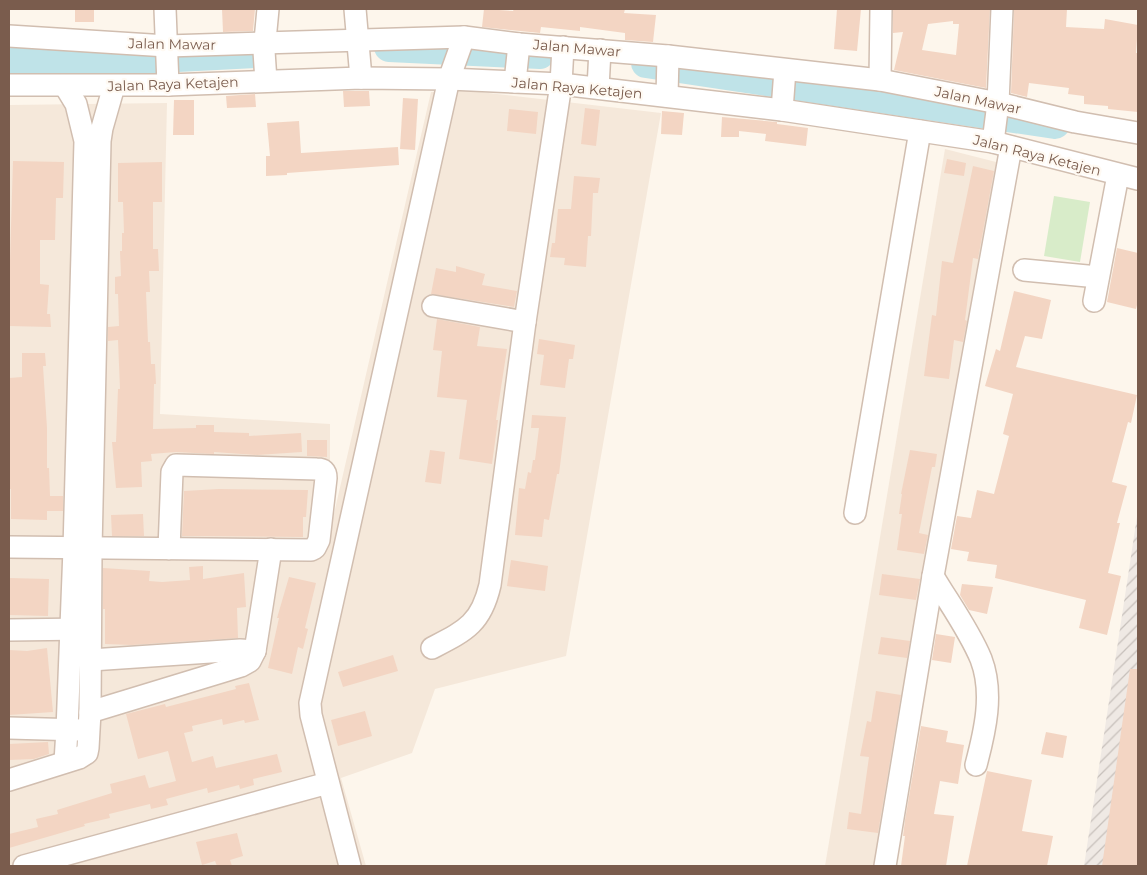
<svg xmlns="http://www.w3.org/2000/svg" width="1147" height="875" font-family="Montserrat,sans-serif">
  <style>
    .residential { fill: #f5e8da }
    .industrial { fill: url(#industrial-furrows) }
    .pitch { fill: #d8ecc9 }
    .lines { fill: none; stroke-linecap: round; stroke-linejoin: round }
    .river { stroke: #bfe3e8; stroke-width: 30 }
    .building { fill: #f3d5c3; fill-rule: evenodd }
    .minor-casing { stroke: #d1beb0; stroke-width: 24 }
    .minor { stroke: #fff; stroke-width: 21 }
    .labels { text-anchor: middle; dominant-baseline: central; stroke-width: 4.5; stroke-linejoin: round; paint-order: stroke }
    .street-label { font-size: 14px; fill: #7a5c4d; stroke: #fffaf3 }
  </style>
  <defs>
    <pattern id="industrial-furrows" width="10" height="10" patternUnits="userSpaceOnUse" patternTransform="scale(1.25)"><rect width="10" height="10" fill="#efe9e4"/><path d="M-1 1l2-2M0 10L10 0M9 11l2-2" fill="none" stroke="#c7c0bb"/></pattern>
  </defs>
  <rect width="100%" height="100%" fill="#fdf6ec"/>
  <g class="residential">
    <polygon points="471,91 661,113 566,656 435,689 412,753 341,778 366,866 9,866 9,105 167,103 160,414 330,424 330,531 431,92"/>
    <polygon points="945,149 1000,163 878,866 825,866"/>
  </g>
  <polygon class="industrial" points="1138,510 1138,866 1084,866"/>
  <polygon class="pitch" points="1054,196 1090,202 1080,262 1044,256"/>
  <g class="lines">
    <g class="river">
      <polyline points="389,47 540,54"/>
      <polyline points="9,60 100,61 256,53"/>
      <polyline points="646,63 1055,124"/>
    </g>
  </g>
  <g class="building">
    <rect x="75" y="9" width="19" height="13"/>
    <polygon points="222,9 255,9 253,31 223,32"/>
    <polygon points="484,9 513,11 514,9 625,9 624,13 656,15 653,42 625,40 625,33 580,27 580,31 541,27 540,33 482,27"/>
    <polygon points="837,9 861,9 857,51 834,49"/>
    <path d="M 893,9 L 990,9 L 986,88 L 894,70 L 903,32 L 893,33 ZM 953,21 L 953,24 L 959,24 L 956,55 L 922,50 L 928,24 Z"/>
    <polygon points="1014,9 1067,9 1066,27 1104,29 1105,19 1138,25 1136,53 1138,53 1138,112 1108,109 1108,106 1084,104 1084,96 1068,94 1069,88 1029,83 1027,97 1011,93"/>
    <polygon points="343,91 369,91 370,106 344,107"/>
    <polygon points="255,94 256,107 227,108 226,96"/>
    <polygon points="403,98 418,99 415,150 400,149"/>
    <polygon points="174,100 194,100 194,135 173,135"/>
    <polygon points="585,108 600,110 596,146 581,144"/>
    <polygon points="509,109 538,112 536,134 507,131"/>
    <polygon points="662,111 684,113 682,135 661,134"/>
    <polygon points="722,117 777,122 777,124 808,128 806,146 765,141 766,134 739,131 739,137 721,137"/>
    <polygon points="299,121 301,153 398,147 399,165 287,173 287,175 266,176 266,156 270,156 267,123"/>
    <polygon points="947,159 966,163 964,176 944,173"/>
    <polygon points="13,161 64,162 63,198 56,198 55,240 40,240 40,284 49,285 47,314 50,314 51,327 9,326 9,260 10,260"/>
    <polygon points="162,162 162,202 153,202 153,249 158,249 159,271 149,271 150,292 146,292 148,342 150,342 151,364 155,364 156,384 154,384 153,429 196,428 196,425 214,425 214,432 249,433 249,436 301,433 302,452 257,455 214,452 214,454 176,452 151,454 152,461 141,462 142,487 116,488 112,442 116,442 118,389 120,389 118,340 108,341 108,327 119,326 118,294 115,294 115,277 121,276 120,251 122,251 122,233 124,233 123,202 118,202 118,163"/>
    <polygon points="973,166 994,171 978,259 973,258 965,320 967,321 963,342 954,340 949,379 924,376 932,315 936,316 942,261 953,263"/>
    <polygon points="574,176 600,178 598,193 593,193 591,236 588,236 586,267 564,265 565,258 550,257 552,243 555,243 558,209 571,209"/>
    <polygon points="1117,248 1138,253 1138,301 1136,309 1107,302"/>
    <polygon points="456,266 485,274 482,285 517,291 514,307 431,294 436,268 456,272"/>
    <polygon points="1014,291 1051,300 1042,339 1025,336 1016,367 1137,395 1131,423 1128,422 1112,482 1127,486 1117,523 1120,523 1108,573 1121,576 1107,635 1079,628 1086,600 995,578 997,565 967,561 969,552 951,549 957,516 971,518 977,490 994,494 1009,436 1003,434 1013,394 985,386 996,349 1000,351"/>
    <polygon points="437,319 480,327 477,346 507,349 496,420 498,420 492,464 459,459 467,400 437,397 442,351 433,350"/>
    <polygon points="539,339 575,345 573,359 569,359 565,388 540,385 544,355 537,354"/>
    <polygon points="22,353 45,353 46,366 43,366 47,428 47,468 49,468 50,496 63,496 63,511 47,511 47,520 11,519 11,489 9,489 9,378 22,377"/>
    <polygon points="532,415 566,417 559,474 557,474 549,520 544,519 542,537 515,535 519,488 525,489 528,472 531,473 533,460 535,460 539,428 531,428"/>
    <polygon points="307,440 327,440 327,457 307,456"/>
    <polygon points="430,450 445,452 441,484 425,482"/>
    <polygon points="910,450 937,454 935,467 932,467 919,533 928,535 924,554 897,550 902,514 899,514 902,494 901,494"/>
    <polygon points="219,489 308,490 306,517 303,517 303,537 182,536 184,491"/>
    <polygon points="143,514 144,536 112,536 111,515"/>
    <polygon points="511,560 548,566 545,591 507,586"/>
    <polygon points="203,566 203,579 244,573 246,607 237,608 238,638 132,645 105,644 105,609 103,609 103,568 150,571 149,581 162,582 190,580 189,567"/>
    <polygon points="882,574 920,579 916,600 879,595"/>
    <polygon points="289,577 316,583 305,628 308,629 303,649 298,647 292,674 268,668 279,618 277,618"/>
    <polygon points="9,578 49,579 48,616 9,615"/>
    <polygon points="962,584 993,587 987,614 969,610 960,595"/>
    <polygon points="936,634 955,637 951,663 932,660"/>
    <polygon points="881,637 910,641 907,658 878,654"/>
    <polygon points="47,648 53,712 9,715 9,650 27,651"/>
    <polygon points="393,655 398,671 343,687 338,672"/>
    <polygon points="1130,669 1138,669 1138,866 1102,866"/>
    <polygon points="249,683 259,720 245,723 244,720 223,725 222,719 192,726 193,731 184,733 192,762 213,756 216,768 277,754 282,772 253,779 254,785 240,789 239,785 208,793 207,788 166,799 168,805 151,809 150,804 109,814 110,818 84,824 85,826 9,848 9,834 38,827 36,819 58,814 57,810 112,793 110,784 145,775 149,788 176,781 168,751 138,759 126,714 165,704 166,707 236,689 235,686"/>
    <polygon points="876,691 901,695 878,833 847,829 849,812 861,814 869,757 860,756 867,721 871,722"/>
    <polygon points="365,711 372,736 338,746 331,720"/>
    <polygon points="921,726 948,731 946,742 964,745 958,784 940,781 934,814 954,816 946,866 901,866 905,836 903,836 905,820"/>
    <polygon points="1046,732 1067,736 1063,758 1041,754"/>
    <polygon points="48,742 49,754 34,759 9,760 9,744"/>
    <polygon points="987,771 1032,780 1022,831 1053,836 1047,866 967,866"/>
    <polygon points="237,833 243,856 230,860 232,866 217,866 215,861 202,865 196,842"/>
  </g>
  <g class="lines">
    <g class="minor-casing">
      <g id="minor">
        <polyline points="165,9 168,85"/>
        <polyline points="355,9 361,78"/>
        <polyline points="9,36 167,46 464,37 519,44 668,56 880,80 998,103 1075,122 1138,133"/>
        <polyline points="880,80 881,9"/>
        <polyline points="266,81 264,51 268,9"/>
        <polyline points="515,82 519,44"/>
        <polyline points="9,85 168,85 361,78 449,79 561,84 782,110 993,142 1138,179"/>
        <polyline points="598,88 600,50"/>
        <polyline points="667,96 668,56"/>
        <polyline points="782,110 785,70"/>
        <polyline points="993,142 998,103 1002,9"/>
        <polyline points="1024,270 1098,277"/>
        <polyline points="1094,301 1118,175"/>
        <polyline points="433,306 525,322"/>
        <polyline points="855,513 920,131"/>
        <path d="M 9,547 L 311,550 L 315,548 L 319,540 L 326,478 C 326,471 323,469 317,469 L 176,465 L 172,472 L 169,549"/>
        <path d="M 933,576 C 949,603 969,630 981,659 C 994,693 985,731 976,765"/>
        <polyline points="9,630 86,629"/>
        <path d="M 432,648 C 465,631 481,624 490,585 L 525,322 L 561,84 L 563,47"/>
        <polyline points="91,660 240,650 255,651"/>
        <polyline points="90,712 241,666 250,661 255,651 271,549"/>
        <polyline points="9,728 81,730"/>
        <polyline points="65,762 67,730 74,549 85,141 76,104 65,86"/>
        <polyline points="9,780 79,758 87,753 88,748 90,712 91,549 100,141 102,128 114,86"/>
        <polyline points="24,866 328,783"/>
        <polyline points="350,866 311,715 310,703 449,79 464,37"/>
        <polyline points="885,866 933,576 1011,147"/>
      </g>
    </g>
    <use href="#minor" class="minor"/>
  </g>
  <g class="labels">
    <g class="street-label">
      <text transform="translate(172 44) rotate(1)">Jalan Mawar</text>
      <text transform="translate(577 48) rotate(5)">Jalan Mawar</text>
      <text transform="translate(173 84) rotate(-2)">Jalan Raya Ketajen</text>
      <text transform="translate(577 88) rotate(5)">Jalan Raya Ketajen</text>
      <text transform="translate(978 100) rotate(12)">Jalan Mawar</text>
      <text transform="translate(1037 155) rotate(14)">Jalan Raya Ketajen</text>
    </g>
  </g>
  <rect width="1147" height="875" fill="none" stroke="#7a5c4d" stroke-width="20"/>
</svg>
